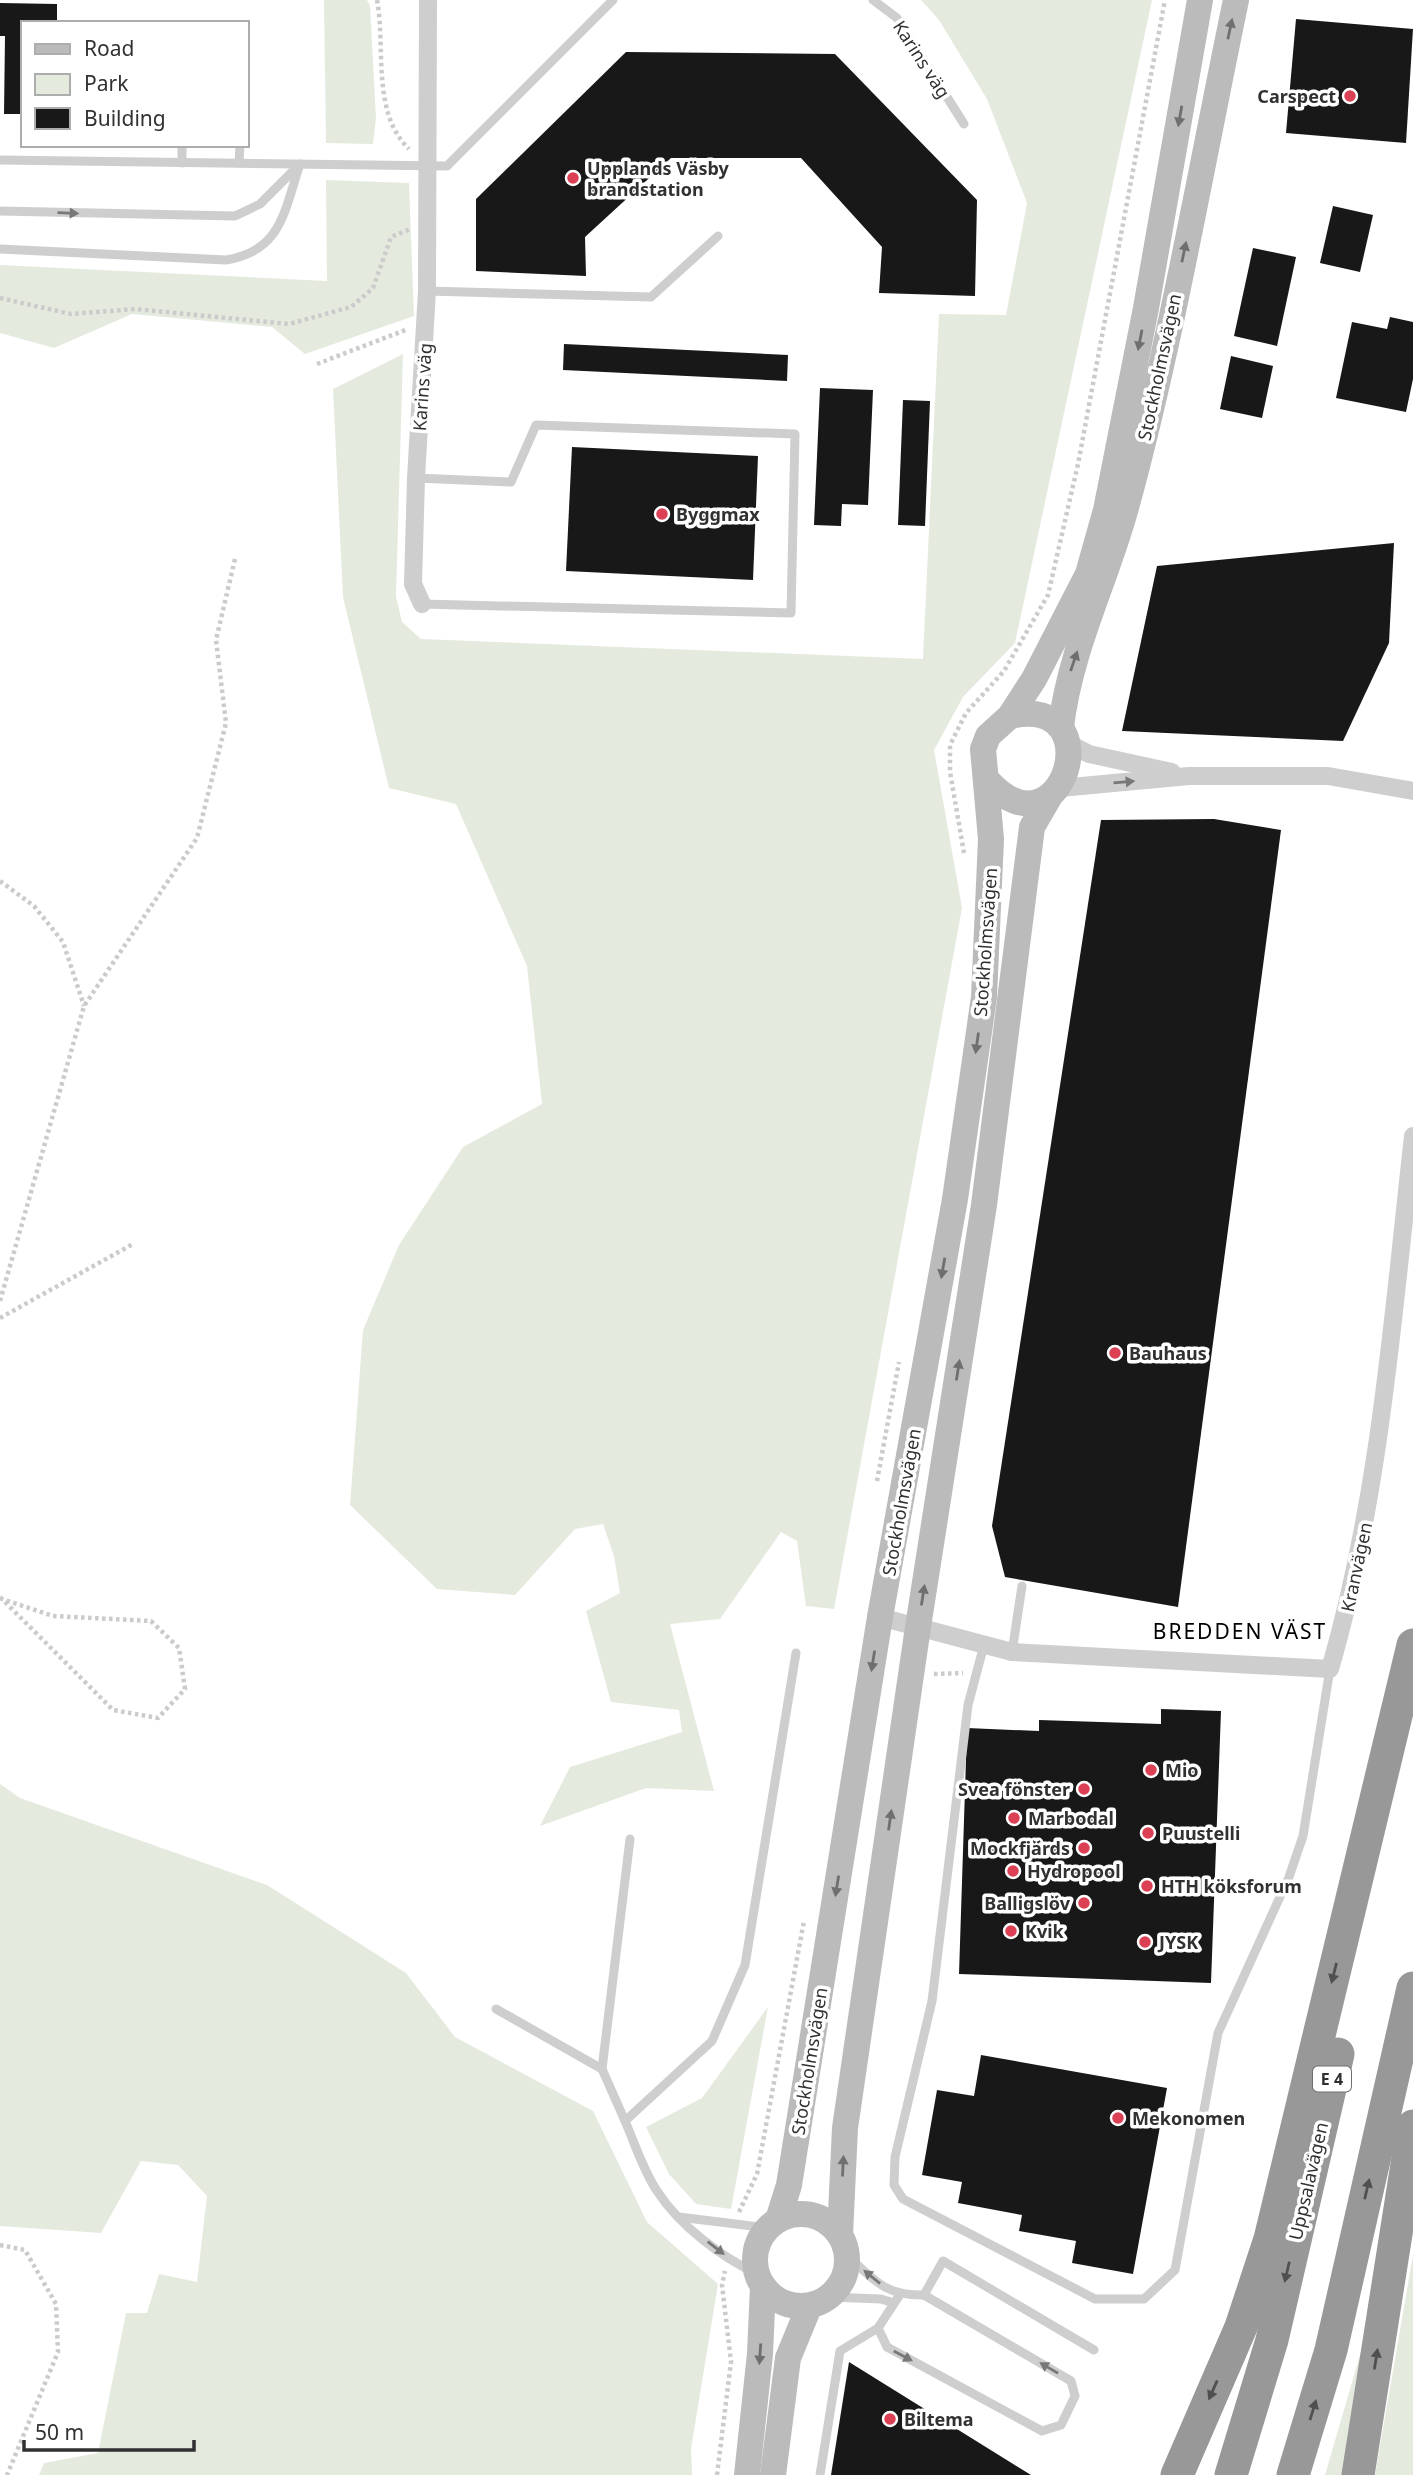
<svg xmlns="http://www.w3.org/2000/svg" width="1413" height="2475" font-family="'Noto Sans',sans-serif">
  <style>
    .green { fill: #e5eade }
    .building { fill: #181818 }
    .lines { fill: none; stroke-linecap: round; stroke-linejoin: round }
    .path { stroke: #cbcbcb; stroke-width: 4.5; stroke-dasharray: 3.5 3.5; stroke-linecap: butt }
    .lane { stroke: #cecece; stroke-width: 9 }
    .street { stroke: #cecece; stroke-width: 18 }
    .secondary { stroke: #bbb; stroke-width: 26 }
    .highway { stroke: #989898; stroke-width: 33 }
    .oneway { fill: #6f6f6f }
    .oneway2 { fill: #787878 }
    .oneway3 { fill: #505050 }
    .poi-dot { fill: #dc4054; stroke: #fff; stroke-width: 2.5 }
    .labels { text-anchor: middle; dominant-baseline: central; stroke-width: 7; stroke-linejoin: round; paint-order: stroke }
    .shield { fill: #fff; stroke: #6f6f6f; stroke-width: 2 }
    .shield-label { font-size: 16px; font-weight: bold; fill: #313131 }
    .street-label { font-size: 18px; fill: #313131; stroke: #fff }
    .poi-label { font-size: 18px; font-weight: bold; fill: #313131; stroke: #fff; text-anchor: start }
    .quarter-label { font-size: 21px; letter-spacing: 2px; fill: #000; stroke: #fff }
  </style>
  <rect width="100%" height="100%" fill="#fff"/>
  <g class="green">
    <polygon points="324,0 367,0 370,6 376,118 373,144 326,143"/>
    <polygon points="921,0 1152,0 1015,643 963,697 934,750 962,908 834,1609 806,1606 797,1541 781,1532 720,1619 670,1624 714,1791 646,1788 540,1826 570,1767 682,1732 679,1710 611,1702 586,1611 620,1593 614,1556 603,1524 575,1529 515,1595 437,1589 350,1505 363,1330 399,1245 463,1147 542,1104 527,966 456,804 389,788 343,597 333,389 403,354 396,596 402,622 421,639 923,659 939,314 1006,315 1027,203 987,99 939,20"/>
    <polygon points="326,180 409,183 414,316 305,354 272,327 132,314 54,348 0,333 0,265 327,281"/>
    <polygon points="0,1784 20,1798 267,1885 406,1973 455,2037 593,2111 647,2222 718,2284 691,2449 692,2475 39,2475 44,2463 98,2453 126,2313 147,2313 159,2274 197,2282 207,2196 178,2165 141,2161 101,2233 0,2226"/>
    <polygon points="768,2007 731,2209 696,2204 669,2174 646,2127 702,2098"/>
    <polygon points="1413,2255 1413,2475 1375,2475"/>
    <polygon points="1367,2331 1344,2475 1325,2475"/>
  </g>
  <g class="building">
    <polygon points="0,3 57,4 57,23 23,23 23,114 4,114 5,36 0,36"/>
    <polygon points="1296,19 1413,29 1406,143 1286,133"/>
    <polygon points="626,52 835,54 977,200 975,296 879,293 882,247 801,158 671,158 585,237 586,276 476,271 476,199"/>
    <polygon points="1333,206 1373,215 1360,272 1320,263"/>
    <polygon points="1253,248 1296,257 1277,346 1234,336"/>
    <polygon points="1390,317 1413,322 1413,379 1406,412 1336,398 1352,322 1387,329"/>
    <polygon points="564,344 788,355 787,381 563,370"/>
    <polygon points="1231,356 1273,366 1262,418 1220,409"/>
    <polygon points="820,388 873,390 868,505 842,504 841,526 814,525"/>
    <polygon points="903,400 930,401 925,526 898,525"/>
    <polygon points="572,447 758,456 753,580 566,571"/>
    <polygon points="1394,543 1389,643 1343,741 1122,731 1157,566"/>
    <polygon points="1214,819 1281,830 1178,1607 1005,1577 992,1526 1101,820"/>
    <polygon points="1161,1709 1221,1711 1211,1983 959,1974 967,1728 1039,1731 1039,1720 1161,1724"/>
    <polygon points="981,2055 1167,2088 1133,2274 1072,2263 1076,2241 1019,2231 1022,2215 958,2203 962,2182 922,2175 937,2090 974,2096"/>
    <polygon points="849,2362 1031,2475 831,2475"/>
  </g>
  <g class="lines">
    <g class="path">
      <path d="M 377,0 C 386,48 371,112 409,149"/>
      <polyline points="0,298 71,314 135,309 289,324 351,307 373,288 391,237 410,229"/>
      <polyline points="317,364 408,329"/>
      <polyline points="964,853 950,772 950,745 966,713 1004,671 1048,595 1078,464 1165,0"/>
      <polyline points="0,881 34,906 63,942 84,1006"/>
      <polyline points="0,1301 84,1006 197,838 226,723 216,640 235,559"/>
      <polyline points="0,1318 133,1244"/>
      <polyline points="877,1481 899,1362"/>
      <polyline points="0,1597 113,1710 158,1718 185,1689 179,1648 151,1621 53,1616 2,1599"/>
      <polyline points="934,1674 963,1673"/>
      <polyline points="739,2212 757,2174 804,1921"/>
      <polyline points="0,2245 25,2250 56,2304 58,2352 7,2475"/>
      <polyline points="717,2475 731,2362 722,2285 725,2271"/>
    </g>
    <g class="lane">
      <polyline points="873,0 897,18 964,124"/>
      <polyline points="0,160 447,166 613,0"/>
      <polyline points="182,163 182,145"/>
      <polyline points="239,163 240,145"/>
      <polyline points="0,211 235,216 260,204 299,165"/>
      <path d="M 0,249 L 226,260 C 282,251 284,211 300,164"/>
      <polyline points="427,291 651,297 718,236"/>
      <polyline points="416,478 511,482 536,425 795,434 791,613 422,604"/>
      <polyline points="984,1645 968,1705 932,2001 895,2157 894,2185 903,2199 1095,2299 1144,2299 1175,2270 1218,2033 1289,1877 1303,1836 1330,1669"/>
      <polyline points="1012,1652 1022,1586"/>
      <polyline points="496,2009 602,2069"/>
      <polyline points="625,2121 602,2069 630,1839"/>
      <polyline points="679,2217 768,2228"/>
      <path d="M 848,2256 C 875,2281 886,2296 924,2295 L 1071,2381 L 1075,2396 L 1061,2425 L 1042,2431 L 887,2347 L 878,2328 L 899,2296"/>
      <path d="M 757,2274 C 720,2256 680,2226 657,2191 C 643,2170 635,2144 625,2121 L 712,2041 L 745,1965 L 796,1653"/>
      <polyline points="924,2295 943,2261 1094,2350"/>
      <polyline points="829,2297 881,2299 894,2303"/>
      <polyline points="820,2475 840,2351 878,2328"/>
    </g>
    <g class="street">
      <polyline points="422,604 413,584 416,478 427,291 428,0"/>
      <polyline points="1068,743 1089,754 1172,772"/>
      <polyline points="1060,788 1189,776 1328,776 1413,791"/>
      <path d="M 880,1617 L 1012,1652 L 1330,1669 C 1380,1497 1393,1314 1413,1136"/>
    </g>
    <g class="secondary">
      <path d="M 1061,727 C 1070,649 1107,579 1127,504 C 1172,338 1201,168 1236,0"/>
      <path d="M 987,780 C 1062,864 1114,693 1010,716"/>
      <circle cx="801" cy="2260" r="46"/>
      <polyline points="778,2220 789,2185 880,1617 955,1199 984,997 991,839 983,749 988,736 1010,716 1034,679 1088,574 1106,510 1146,308 1200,0"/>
      <polyline points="840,2235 845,2128 918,1627 984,1205 1032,827 1050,796"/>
      <polyline points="747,2475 760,2354 763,2286"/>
      <polyline points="773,2475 788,2358 809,2307"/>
    </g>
    <g class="highway">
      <polyline points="1177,2475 1241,2327 1270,2239 1413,1645"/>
      <polyline points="1231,2475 1272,2340 1338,2054"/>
      <polyline points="1293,2475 1331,2350 1413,1988"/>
      <polyline points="1358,2475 1413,2126"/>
    </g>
  </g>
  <defs><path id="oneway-solid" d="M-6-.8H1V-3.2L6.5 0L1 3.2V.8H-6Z" transform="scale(1.75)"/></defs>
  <g class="oneway">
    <use href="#oneway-solid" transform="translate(1230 29) rotate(-78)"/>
    <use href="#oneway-solid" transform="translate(1180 116) rotate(100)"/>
    <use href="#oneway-solid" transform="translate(1184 252) rotate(-78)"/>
    <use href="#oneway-solid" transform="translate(1140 340) rotate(101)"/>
    <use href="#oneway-solid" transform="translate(1074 661) rotate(-71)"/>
    <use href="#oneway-solid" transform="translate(977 1043) rotate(98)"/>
    <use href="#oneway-solid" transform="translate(943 1268) rotate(100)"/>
    <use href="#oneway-solid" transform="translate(958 1370) rotate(-81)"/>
    <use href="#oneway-solid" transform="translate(923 1595) rotate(-81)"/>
    <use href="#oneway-solid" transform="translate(873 1661) rotate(99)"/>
    <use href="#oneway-solid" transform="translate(890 1820) rotate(-82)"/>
    <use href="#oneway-solid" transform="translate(837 1886) rotate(99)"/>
    <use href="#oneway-solid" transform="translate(843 2166) rotate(-87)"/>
    <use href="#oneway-solid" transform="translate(760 2354) rotate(94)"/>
  </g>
  <g class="oneway2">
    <use href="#oneway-solid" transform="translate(68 213) rotate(2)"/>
    <use href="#oneway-solid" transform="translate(1124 782) rotate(-5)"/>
    <use href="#oneway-solid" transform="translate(716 2248) rotate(38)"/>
    <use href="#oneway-solid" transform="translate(872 2277) rotate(-141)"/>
    <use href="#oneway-solid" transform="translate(903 2356) rotate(28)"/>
    <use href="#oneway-solid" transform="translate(1049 2368) rotate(-150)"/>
  </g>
  <g class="oneway3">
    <use href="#oneway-solid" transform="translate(1334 1973) rotate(104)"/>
    <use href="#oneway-solid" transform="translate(1367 2189) rotate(-77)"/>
    <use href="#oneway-solid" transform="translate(1287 2272) rotate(103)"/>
    <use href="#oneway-solid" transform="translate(1376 2359) rotate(-81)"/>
    <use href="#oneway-solid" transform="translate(1213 2390) rotate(114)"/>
    <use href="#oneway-solid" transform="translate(1313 2410) rotate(-73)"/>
  </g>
  <g class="poi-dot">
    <circle cx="1350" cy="96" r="7"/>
    <circle cx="573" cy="178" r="7"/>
    <circle cx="662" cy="514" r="7"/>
    <circle cx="1115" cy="1353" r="7"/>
    <circle cx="1151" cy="1770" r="7"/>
    <circle cx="1084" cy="1789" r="7"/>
    <circle cx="1014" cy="1818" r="7"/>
    <circle cx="1148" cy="1833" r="7"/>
    <circle cx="1084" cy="1848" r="7"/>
    <circle cx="1013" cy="1871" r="7"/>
    <circle cx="1147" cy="1886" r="7"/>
    <circle cx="1084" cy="1903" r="7"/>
    <circle cx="1011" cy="1931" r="7"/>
    <circle cx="1145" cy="1942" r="7"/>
    <circle cx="1118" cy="2118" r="7"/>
    <circle cx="890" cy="2419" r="7"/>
  </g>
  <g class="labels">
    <rect class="shield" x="1313" y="2066.5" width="38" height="25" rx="5"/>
    <g class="shield-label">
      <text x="1332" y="2079">E 4</text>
    </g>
    <g class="street-label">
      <text transform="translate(922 59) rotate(57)">Karins väg</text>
      <text transform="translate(1159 367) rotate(-78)">Stockholmsvägen</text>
      <text transform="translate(422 387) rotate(-86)">Karins väg</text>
      <text transform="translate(985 942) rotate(-86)">Stockholmsvägen</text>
      <text transform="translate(901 1502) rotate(-80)">Stockholmsvägen</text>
      <text transform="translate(1356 1567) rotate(-78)">Kranvägen</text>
      <text transform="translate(809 2061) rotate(-81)">Stockholmsvägen</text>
      <text transform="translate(1308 2181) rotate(-77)">Uppsalavägen</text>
    </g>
    <g class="poi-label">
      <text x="1336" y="96" text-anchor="end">Carspect</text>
      <text x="587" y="168">Upplands Väsby<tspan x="587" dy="21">brandstation</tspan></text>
      <text x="676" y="514">Byggmax</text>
      <text x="1129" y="1353">Bauhaus</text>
      <text x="1165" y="1770">Mio</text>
      <text x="1070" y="1789" text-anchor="end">Svea fönster</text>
      <text x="1028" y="1818">Marbodal</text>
      <text x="1162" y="1833">Puustelli</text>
      <text x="1070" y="1848" text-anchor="end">Mockfjärds</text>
      <text x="1027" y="1871">Hydropool</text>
      <text x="1161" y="1886">HTH köksforum</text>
      <text x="1070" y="1903" text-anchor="end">Balligslöv</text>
      <text x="1025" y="1931">Kvik</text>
      <text x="1159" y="1942">JYSK</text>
      <text x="1132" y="2118">Mekonomen</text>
      <text x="904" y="2419">Biltema</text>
    </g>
    <g class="quarter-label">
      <text x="1240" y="1631">BREDDEN VÄST</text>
    </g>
  </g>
  <rect x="21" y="21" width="228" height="126" fill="#ffffff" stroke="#adadad" stroke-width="2"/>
  <rect x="35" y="44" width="35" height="10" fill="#bbbbbb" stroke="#adadad" stroke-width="2"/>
  <text x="84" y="56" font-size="21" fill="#313131">Road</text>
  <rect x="35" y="74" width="35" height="21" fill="#e5eade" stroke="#adadad" stroke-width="2"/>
  <text x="84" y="91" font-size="21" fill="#313131">Park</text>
  <rect x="35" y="108" width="35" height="21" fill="#181818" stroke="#adadad" stroke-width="2"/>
  <text x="84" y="126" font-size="21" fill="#313131">Building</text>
  <path d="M24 2440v10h170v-10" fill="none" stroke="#313131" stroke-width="3.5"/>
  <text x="35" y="2440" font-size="21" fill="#313131" stroke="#ffffff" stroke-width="5" paint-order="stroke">50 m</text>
</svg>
